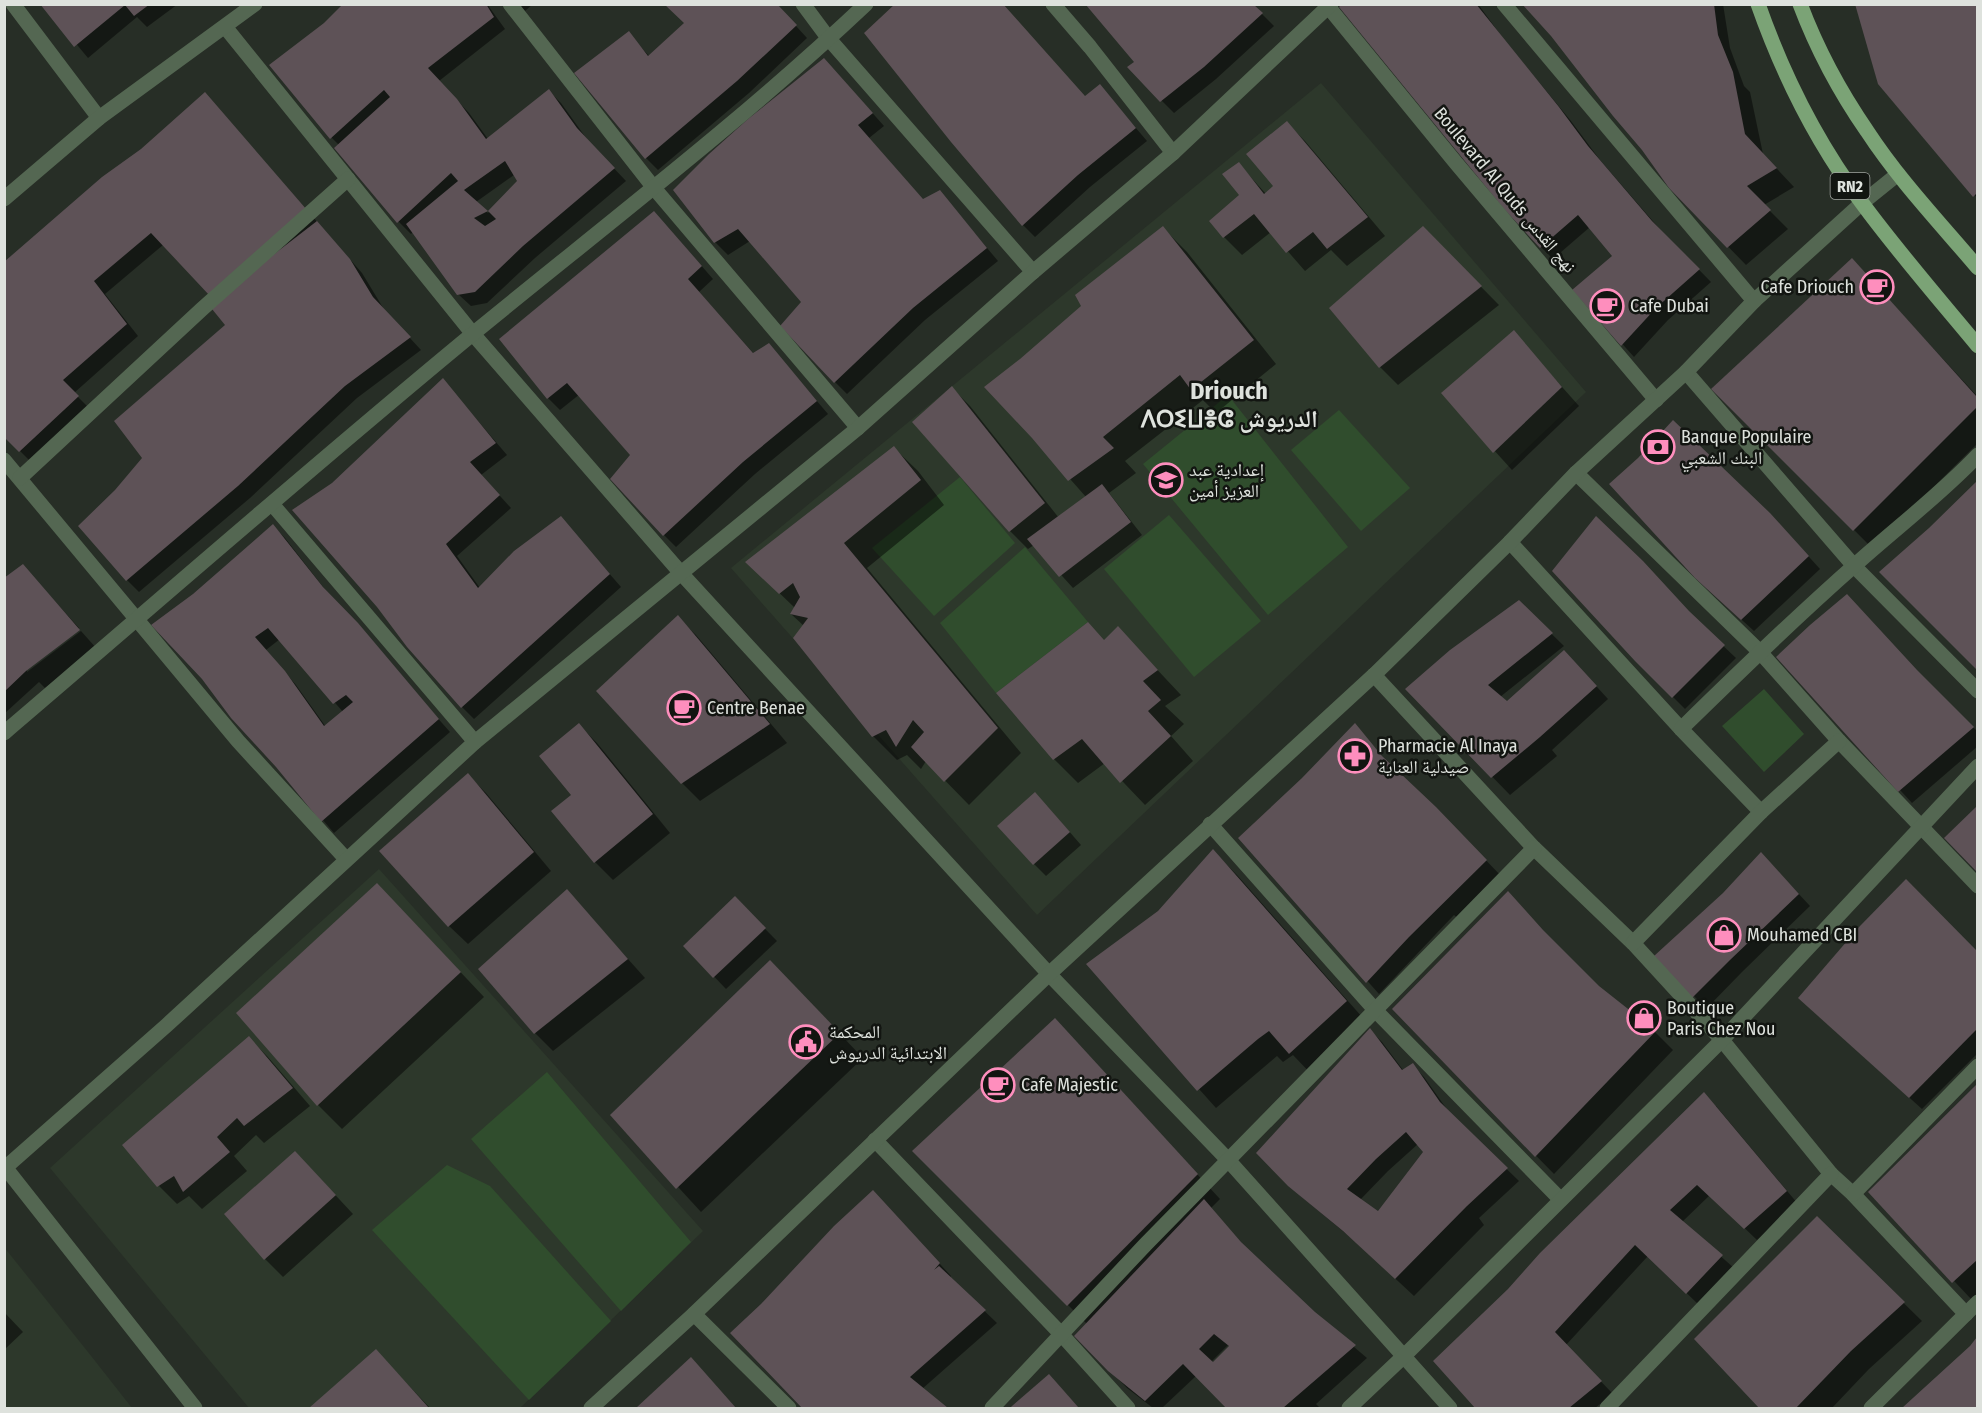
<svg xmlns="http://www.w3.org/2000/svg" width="1982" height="1413" font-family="'Fira Sans Condensed','Noto Naskh Arabic','Noto Sans Tifinagh',sans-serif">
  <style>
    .built { fill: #2d382b }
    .green { fill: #304d2d }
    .shadow { fill: #0007; fill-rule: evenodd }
    .building { fill: #5e5257; fill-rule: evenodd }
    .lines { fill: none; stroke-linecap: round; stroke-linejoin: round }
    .minor { stroke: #546752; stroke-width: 15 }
    .major { stroke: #7ba376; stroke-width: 15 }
    .labels { text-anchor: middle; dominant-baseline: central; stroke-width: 5; stroke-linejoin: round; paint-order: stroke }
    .shield { fill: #121511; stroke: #a1a4a0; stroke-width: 1.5 }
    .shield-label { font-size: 16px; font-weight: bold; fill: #dee2dd }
    .street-label { font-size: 18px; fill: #dee2dd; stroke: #121511 }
    .poi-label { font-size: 18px; fill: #dee2dd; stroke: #121511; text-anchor: start }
    .district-label { font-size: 24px; font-weight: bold; fill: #dee2dd; stroke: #121511 }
  </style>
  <rect width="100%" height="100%" fill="#272e26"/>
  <g class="built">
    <polygon points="1321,83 1586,392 1037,915 731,568"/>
    <polygon points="379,869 703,1231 520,1408 249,1408 50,1168"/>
    <polygon points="4,1247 88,1352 132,1408 5,1408"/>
  </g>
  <g class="green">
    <polygon points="1228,395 1348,547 1268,615 1143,464"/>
    <polygon points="1339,410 1410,488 1361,531 1291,450"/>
    <polygon points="960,477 1015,543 934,616 872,548"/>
    <polygon points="1169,515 1261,621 1194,677 1104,569"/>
    <polygon points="1025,547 1088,622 996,693 940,623"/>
    <polygon points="1764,689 1804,734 1764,772 1722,726"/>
    <polygon points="547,1072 691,1242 621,1311 471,1139"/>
    <polygon points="447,1165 490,1186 611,1321 529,1400 372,1230"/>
  </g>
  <g class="shadow">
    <polygon points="43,4 178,4 147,27 137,17 88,58"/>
    <path d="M 345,4 L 487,4 L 505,29 L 439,81 L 469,113 L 488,139 L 549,91 L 561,103 L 589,142 L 626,181 L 535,258 L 487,303 L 471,306 L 458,294 L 413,232 L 411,234 L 399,222 L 337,148 L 339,145 L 332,138 L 325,24 ZM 514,175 L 518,182 L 488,213 L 476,202 Z"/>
    <polygon points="518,4 533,4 525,11"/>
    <polygon points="776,4 807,38 749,93 658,170 646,158 628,33 649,56"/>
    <polygon points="1088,4 1252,4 1274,26 1216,79 1174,113 1129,68 1136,62"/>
    <polygon points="1344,4 1478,4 1505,41 1571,121 1600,160 1664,234 1711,282 1668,320 1634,357 1574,290 1614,256 1590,227 1553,259 1541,247"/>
    <polygon points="1524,4 1723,4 1730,48 1744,86 1750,92 1763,154 1794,187 1764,205 1788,229 1746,265 1670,187 1644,149 1553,35"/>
    <polygon points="1857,4 1978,4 1978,199 1879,83"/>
    <polygon points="836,72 884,126 869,138 924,201 940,192 998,261 925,320 847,394 835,382 803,302 750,241 728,255 716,243 675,191"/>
    <polygon points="1100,86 1147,141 1090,187 1035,237 1023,225 1085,97"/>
    <polygon points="205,94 362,273 385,311 421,350 357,398 250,498 139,592 127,580 116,491 144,458 227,325 219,304 163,245 105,294 138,336 74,393 90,409 32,463 4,435 141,151"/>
    <polygon points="1287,123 1305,141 1385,236 1347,266 1331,250 1305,271 1271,232 1242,255 1224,237 1241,195 1239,164 1266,194 1275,187"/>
    <polygon points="666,225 713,279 699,292 754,354 769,345 828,414 755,474 676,547 664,535 632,455 580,394 560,410 548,398"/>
    <polygon points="1163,228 1187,252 1276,364 1216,413 1203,400 1125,461 1136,473 1109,493 1142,535 1073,588 1034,545 1028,549 1010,531 952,388 970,406 1059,518 1086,497 1033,437 1021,360 1083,306"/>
    <polygon points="1423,228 1499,305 1398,385 1380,367"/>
    <polygon points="1852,260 1978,397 1978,443 1872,548 1714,389"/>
    <polygon points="1514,333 1579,406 1512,470 1443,394"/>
    <polygon points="443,380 507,455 481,475 511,508 457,556 480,588 561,518 621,587 474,719 462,707 333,484"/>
    <polygon points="894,448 918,471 944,505 867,568 1021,753 969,805 926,761 921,769 907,755 897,760 873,736 804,626 791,614 795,608 771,585"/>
    <polygon points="1978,483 1978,668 1956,646 1930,529"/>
    <path d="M 273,526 L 285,538 L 334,601 L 450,732 L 334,833 L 277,766 L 194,595 ZM 280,639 L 343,712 L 326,727 L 296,685 L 266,650 Z"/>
    <polygon points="1782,527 1820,569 1754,631 1709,590"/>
    <polygon points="23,566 79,628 27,668 27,672 81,631 97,649 45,688 39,682 4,714 4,581"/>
    <polygon points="1519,602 1564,646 1500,697 1507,703 1576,664 1608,699 1552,750 1557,756 1510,795 1407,689"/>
    <polygon points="677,617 696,635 787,743 700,801 682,783"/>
    <polygon points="1699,623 1736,658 1685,709 1636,660"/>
    <polygon points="1118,628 1181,695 1165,706 1184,724 1171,736 1193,761 1145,805 1105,763 1078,783 1054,759 998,693 1105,641"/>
    <polygon points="1778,657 1934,689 1978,732 1978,746 1912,803"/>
    <polygon points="579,725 597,743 670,833 613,880 595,862 573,795"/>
    <polygon points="1355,725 1391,767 1454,827 1504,879 1461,921 1454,915 1379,994 1240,838 1303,779"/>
    <polygon points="468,775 486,793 551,871 468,944 449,926"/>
    <polygon points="1047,806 1081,845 1046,876 1034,864"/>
    <polygon points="1978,808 1978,869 1946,838"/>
    <polygon points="1213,851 1237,875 1370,1026 1314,1077 1293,1055 1283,1062 1277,1056 1216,1108 1088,965 1159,912"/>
    <polygon points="1773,866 1810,906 1742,972 1706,1009 1657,956"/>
    <polygon points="1906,881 1978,953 1978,1053 1922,1109 1812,1010"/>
    <polygon points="567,891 645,978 553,1051 535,1033"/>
    <polygon points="735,898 777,941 726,989 685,946"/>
    <polygon points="401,909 484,997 342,1129 318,1105 238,1013"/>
    <polygon points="1554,943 1598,987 1655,1032 1673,1050 1554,1174 1427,1045"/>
    <polygon points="794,986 863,1058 701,1212 612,1115"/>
    <path d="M 1055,1020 L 1220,1199 L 1211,1208 L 1249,1252 L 1314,1313 L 1367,1358 L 1316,1404 L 1320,1408 L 1228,1408 L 1196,1376 L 1162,1408 L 1153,1408 L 1127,1388 L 1076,1336 L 1087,1324 L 914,1151 ZM 1228,1345 L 1230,1347 L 1213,1364 L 1211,1362 Z"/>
    <path d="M 1370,1030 L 1382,1042 L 1403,1070 L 1412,1065 L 1424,1077 L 1451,1115 L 1519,1181 L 1479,1218 L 1484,1225 L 1414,1296 L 1356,1242 L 1303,1198 L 1258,1153 ZM 1418,1144 L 1428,1159 L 1379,1212 L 1360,1200 L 1388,1171 Z"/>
    <polygon points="249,1038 267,1056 310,1106 264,1143 256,1135 234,1156 247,1171 202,1209 189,1196 177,1204 159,1186"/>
    <polygon points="1978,1086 1978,1295 1972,1300 1870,1192"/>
    <polygon points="1716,1106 1798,1204 1757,1240 1710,1195 1682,1222 1734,1268 1699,1305 1648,1256 1566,1345 1613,1394 1595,1408 1479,1408 1435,1361"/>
    <polygon points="313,1171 353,1214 283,1277 265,1259"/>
    <polygon points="885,1204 951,1276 950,1278 997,1323 922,1389 945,1408 806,1408 732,1333 762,1305"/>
    <polygon points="1817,1218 1922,1321 1869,1369 1832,1408 1762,1408 1696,1339"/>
    <polygon points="4,1312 23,1332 4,1350"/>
    <polygon points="1978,1339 1978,1408 1905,1408 1971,1347"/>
    <polygon points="376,1351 430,1408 311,1408"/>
    <polygon points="691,1359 735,1408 639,1408"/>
    <polygon points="1049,1376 1079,1408 1013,1408"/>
  </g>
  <g class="building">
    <polygon points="40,4 150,4 134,16 125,5 74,47"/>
    <path d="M 343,4 L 486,4 L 494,17 L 428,68 L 457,99 L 486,139 L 549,89 L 577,128 L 615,168 L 523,246 L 475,292 L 457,295 L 406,224 L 458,181 L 451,173 L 397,223 L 334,148 L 390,97 L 384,90 L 330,139 L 269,65 L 324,23 ZM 505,161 L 517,181 L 488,211 L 464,190 ZM 488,211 L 496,219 L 485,226 L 474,218 Z"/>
    <polygon points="664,4 777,4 797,25 737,81 645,159 574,73 629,31 648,56 684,23"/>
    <polygon points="895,4 1003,4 1085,96 1100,84 1136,128 1078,175 1022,226 951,142 864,33"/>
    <polygon points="1342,4 1476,4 1559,107 1588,146 1652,221 1700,269 1656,308 1621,346 1572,290 1612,256 1578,215 1540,248 1504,209 1339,7"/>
    <polygon points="1522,4 1714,4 1718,35 1733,72 1745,134 1777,168 1747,186 1771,210 1727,248 1669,188 1642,150 1613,116 1551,36"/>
    <polygon points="1855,4 1977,4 1977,193 1973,197 1878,84"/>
    <polygon points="1086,5 1254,5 1263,13 1204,67 1160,102 1127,67 1134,62"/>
    <polygon points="824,58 873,113 858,125 923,199 940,190 987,248 913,308 834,383 780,326 801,302 738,229 714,243 673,190 709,154 748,119"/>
    <polygon points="205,92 307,210 210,296 151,233 94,281 127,324 63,380 79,396 19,452 4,437 4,262 102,177 141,149"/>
    <polygon points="1287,121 1368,217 1327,249 1313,232 1286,253 1254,214 1223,238 1209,221 1239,195 1222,174 1239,162 1264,194 1273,186 1246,154"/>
    <polygon points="654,211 702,266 688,279 753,353 769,343 817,401 743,462 663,536 610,479 630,455 567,383 547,399 499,339"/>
    <polygon points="317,221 350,259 373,297 411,337 345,386 238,486 126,581 78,526 115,490 142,458 114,421 225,325 212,309 247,275"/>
    <polygon points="1163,226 1254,340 1191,390 1180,375 1103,437 1114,448 1068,481 1032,438 984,387 1020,359 1081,306 1075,295"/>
    <polygon points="1423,226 1482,286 1379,368 1329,308"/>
    <polygon points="1852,258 1977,397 1977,407 1853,531 1711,389"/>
    <polygon points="1514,330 1562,387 1493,453 1441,393"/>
    <polygon points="443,378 496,443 470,462 500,495 446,544 478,588 514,551 561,516 610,574 461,708 407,647 377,607 292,510 332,483"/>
    <polygon points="952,386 1045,503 1009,532 912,422"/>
    <polygon points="1673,420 1770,513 1809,556 1741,620 1695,578 1609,484 1638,458"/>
    <polygon points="894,446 921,480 844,543 998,728 944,782 911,747 924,732 913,720 896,747 886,730 872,737 793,638 808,618 790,614 800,597 793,583 779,594 745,562"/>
    <polygon points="1977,481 1977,670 1879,572 1929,528"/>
    <polygon points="1102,484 1131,522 1059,577 1027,539"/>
    <polygon points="1596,516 1643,561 1689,611 1725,645 1672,698 1635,661 1552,571"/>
    <path d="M 273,524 L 323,587 L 358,623 L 439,719 L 321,822 L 276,767 L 231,718 L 202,679 L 151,625 L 193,594 ZM 268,628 L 333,704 L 346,695 L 353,702 L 324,726 L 285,671 L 255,637 Z"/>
    <polygon points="23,564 80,630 26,671 4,692 4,578"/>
    <polygon points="1847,594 1917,670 1974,727 1898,792 1776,657 1810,625"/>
    <polygon points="1519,600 1553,633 1488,685 1507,701 1564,650 1597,686 1540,737 1491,778 1405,689 1450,650"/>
    <polygon points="678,615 770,724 681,784 596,691"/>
    <polygon points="1088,622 1104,640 1118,626 1158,670 1143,681 1161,700 1148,711 1171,736 1120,783 1082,739 1053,760 996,693"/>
    <polygon points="579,723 653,814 594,863 551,811 571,795 539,756"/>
    <polygon points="1355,723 1382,756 1436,807 1487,860 1409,937 1366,983 1238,838 1302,778"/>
    <polygon points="468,773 534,852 448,927 379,851"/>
    <polygon points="1035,792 1070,832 1033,865 997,826"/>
    <polygon points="1977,806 1977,872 1944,838"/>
    <polygon points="1213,849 1347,1001 1289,1054 1269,1031 1258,1039 1197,1091 1086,964 1158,911"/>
    <polygon points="1761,852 1799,894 1730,960 1692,998 1654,956 1723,893"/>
    <polygon points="1906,879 1977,951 1977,1029 1909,1098 1798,998 1860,926"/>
    <polygon points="377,883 461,972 317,1106 236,1013"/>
    <polygon points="567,889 628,959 534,1034 478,969"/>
    <polygon points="1508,891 1543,930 1599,986 1656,1031 1535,1157 1392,1009"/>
    <polygon points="735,896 766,928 713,978 683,946"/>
    <polygon points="770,960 840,1033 676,1189 610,1115"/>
    <polygon points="1055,1018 1198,1174 1067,1306 912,1151"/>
    <path d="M 1370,1028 L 1402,1070 L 1413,1063 L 1440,1102 L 1508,1168 L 1467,1206 L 1395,1279 L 1343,1231 L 1288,1186 L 1256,1153 ZM 1406,1132 L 1423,1152 L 1378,1211 L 1347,1189 L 1376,1159 Z"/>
    <polygon points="249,1036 293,1088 244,1126 237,1118 217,1137 230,1152 183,1192 174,1176 157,1187 122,1145"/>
    <polygon points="1977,1084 1977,1260 1952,1283 1868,1192"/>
    <polygon points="1704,1092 1787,1191 1744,1229 1697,1185 1670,1210 1723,1255 1686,1294 1635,1245 1555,1332 1602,1381 1569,1408 1475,1408 1433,1361 1508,1289 1540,1253"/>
    <polygon points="295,1151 336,1195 264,1260 224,1214"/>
    <polygon points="873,1190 940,1263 934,1270 939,1266 986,1310 910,1377 948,1408 802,1408 730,1333 761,1304 834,1226"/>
    <path d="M 1204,1199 L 1241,1242 L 1315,1312 L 1356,1345 L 1283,1408 L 1226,1408 L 1183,1364 L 1145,1401 L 1108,1371 L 1074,1336 ZM 1214,1334 L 1229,1346 L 1213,1362 L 1199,1349 Z"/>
    <polygon points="1817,1216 1905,1302 1851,1351 1796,1408 1759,1408 1694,1339"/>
    <polygon points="1977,1337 1977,1408 1902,1408 1970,1346"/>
    <polygon points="376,1349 429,1408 309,1408"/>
    <polygon points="691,1357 736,1408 636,1408"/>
    <polygon points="1049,1374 1079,1408 1010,1408 1012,1406"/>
  </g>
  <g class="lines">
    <g class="minor">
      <polyline points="13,4 99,118"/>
      <polyline points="510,4 654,188 858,428"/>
      <polyline points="803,4 829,39 1033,272"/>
      <polyline points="1053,4 1090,47 1173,153"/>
      <polyline points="1326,4 1456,163 1656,400"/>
      <polyline points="1504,4 1754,301"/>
      <polyline points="226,28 473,334 680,572 1049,974 1229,1161 1450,1408"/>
      <polyline points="4,199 99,118 255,4"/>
      <polyline points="1686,372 1854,566 1978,691"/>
      <polyline points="4,460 238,741 346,859"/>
      <polyline points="1576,473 1760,652 1839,741 1978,886"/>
      <polyline points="20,478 202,309 348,179"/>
      <polyline points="272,504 475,742"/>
      <polyline points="1510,542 1681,729 1761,812"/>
      <polyline points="1374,675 1534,848 1633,943 1722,1040 1831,1174 1853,1194 1966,1314"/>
      <path d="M 1681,729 C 1738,673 1795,618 1855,565 C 1896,528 1940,495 1978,455"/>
      <path d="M 4,733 C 161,599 316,463 475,332 C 607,224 742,121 866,4"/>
      <polyline points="1210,824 1376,1011 1560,1199"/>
      <polyline points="1633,943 1761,812 1839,741"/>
      <polyline points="875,1140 1062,1335 1128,1408"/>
      <polyline points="4,1166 195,1408"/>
      <polyline points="6,1167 167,1025 475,742 858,428 1033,272 1173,153 1331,4"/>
      <polyline points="1853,1194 1978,1066"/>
      <polyline points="694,1314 789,1408"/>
      <polyline points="591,1408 694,1314 1049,974 1374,675 1510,542 1576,473 1686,372 1754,301 1862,203 1898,174"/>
      <polyline points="992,1408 1145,1245 1534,848"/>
      <polyline points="1349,1408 1404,1356 1722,1040 1978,766"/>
      <polyline points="1607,1408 1831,1174"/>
      <polyline points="1871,1408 1978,1302"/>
    </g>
    <g class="major">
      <path d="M 1758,4 C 1783,75 1817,143 1862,203 C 1898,252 1939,299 1978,346"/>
      <path d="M 1800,4 C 1817,49 1840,92 1867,131 C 1899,180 1940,223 1978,268"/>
    </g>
  </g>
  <defs>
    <g id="cafe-ring" transform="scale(1.725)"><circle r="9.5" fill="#121511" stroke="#fe8ebd" stroke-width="1.5"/><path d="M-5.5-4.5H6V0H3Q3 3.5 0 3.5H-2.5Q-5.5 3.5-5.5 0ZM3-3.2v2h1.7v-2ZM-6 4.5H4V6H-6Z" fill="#fe8ebd"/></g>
    <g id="bank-ring" transform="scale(1.725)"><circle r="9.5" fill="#121511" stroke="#fe8ebd" stroke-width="1.5"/><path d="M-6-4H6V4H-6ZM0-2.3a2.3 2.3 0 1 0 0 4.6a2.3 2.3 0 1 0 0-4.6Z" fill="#fe8ebd"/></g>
    <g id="university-ring" transform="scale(1.725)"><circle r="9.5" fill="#121511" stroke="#fe8ebd" stroke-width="1.5"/><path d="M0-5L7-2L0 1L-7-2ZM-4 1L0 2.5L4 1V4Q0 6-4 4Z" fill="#fe8ebd"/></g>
    <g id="pharmacy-ring" transform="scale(1.725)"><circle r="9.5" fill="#121511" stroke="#fe8ebd" stroke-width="1.5"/><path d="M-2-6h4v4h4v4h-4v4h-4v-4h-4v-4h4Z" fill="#fe8ebd"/></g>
    <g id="shop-ring" transform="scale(1.725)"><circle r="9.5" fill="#121511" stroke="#fe8ebd" stroke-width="1.5"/><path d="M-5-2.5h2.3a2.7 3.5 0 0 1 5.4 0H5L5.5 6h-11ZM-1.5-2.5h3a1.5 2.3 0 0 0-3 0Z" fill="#fe8ebd"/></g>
    <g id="civic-ring" transform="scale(1.725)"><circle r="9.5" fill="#121511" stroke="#fe8ebd" stroke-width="1.5"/><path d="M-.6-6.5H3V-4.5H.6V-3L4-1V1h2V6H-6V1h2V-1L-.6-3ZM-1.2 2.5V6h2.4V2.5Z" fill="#fe8ebd"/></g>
  </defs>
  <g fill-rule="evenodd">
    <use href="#cafe-ring" x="1877" y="287"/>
    <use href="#cafe-ring" x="1607" y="306"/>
    <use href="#bank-ring" x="1658" y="447"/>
    <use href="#university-ring" x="1166" y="480"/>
    <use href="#cafe-ring" x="684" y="708"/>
    <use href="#pharmacy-ring" x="1355" y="756"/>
    <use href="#shop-ring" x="1724" y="935"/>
    <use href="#shop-ring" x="1644" y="1018"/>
    <use href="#civic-ring" x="806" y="1042"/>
    <use href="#cafe-ring" x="998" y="1085"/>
  </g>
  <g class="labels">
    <rect class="shield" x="1830.5" y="173" width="39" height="26" rx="4.5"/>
    <g class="shield-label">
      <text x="1850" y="186">RN2</text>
    </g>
    <g class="street-label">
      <text transform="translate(1505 190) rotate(50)">Boulevard Al Quds نهج القدس</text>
    </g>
    <g class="poi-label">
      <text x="1854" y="287" text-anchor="end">Cafe Driouch</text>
      <text x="1630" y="306">Cafe Dubai</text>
      <text x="1681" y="437">Banque Populaire<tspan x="1681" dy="21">البنك الشعبي</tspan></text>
      <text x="1189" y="470">إعدادية عبد<tspan x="1189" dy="21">العزيز أمين</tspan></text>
      <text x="707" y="708">Centre Benae</text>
      <text x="1378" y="746">Pharmacie Al Inaya<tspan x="1378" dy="21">صيدلية العناية</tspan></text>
      <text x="1747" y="935">Mouhamed CBI</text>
      <text x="1667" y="1008">Boutique<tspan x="1667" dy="21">Paris Chez Nou</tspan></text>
      <text x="829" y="1032">المحكمة<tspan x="829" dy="21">الابتدائية الدريوش</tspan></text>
      <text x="1021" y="1085">Cafe Majestic</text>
    </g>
    <g class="district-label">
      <text x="1229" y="391">Driouch<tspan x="1229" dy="28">ⴷⵔⵉⵡⴻⵛ الدريوش</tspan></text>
    </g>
  </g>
  <rect width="1982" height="1413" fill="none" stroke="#dee2dd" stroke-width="12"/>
</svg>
